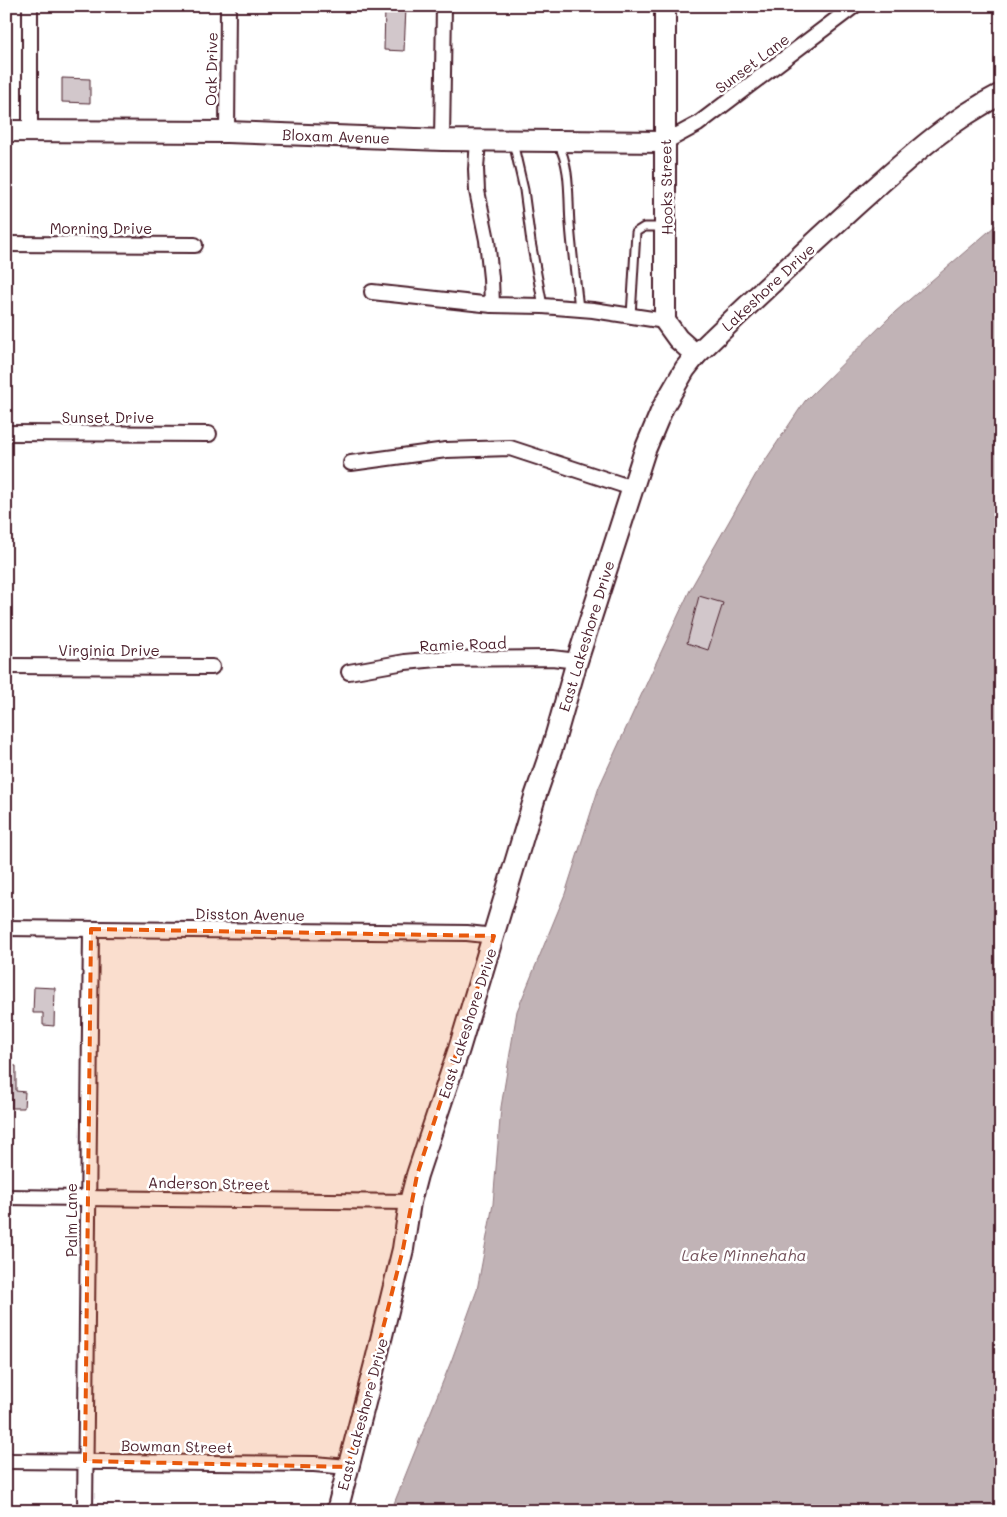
<svg xmlns="http://www.w3.org/2000/svg" width="1007" height="1517" font-family="Mali,sans-serif">
  <style>
    .water { fill: #c1b3b6; stroke: #91787e }
    .building { fill: #d2c7cb; stroke: #4a1f2b }
    .lines { fill: none; stroke-linecap: round; stroke-linejoin: round }
    .lane-casing { stroke: #4a1f2b; stroke-width: 11 }
    .street-casing { stroke: #4a1f2b; stroke-width: 18 }
    .secondary-casing { stroke: #4a1f2b; stroke-width: 24 }
    .lane { stroke: #fff; stroke-width: 7 }
    .street { stroke: #fff; stroke-width: 14 }
    .secondary { stroke: #fff; stroke-width: 20 }
    .marked { fill: #e8590c; fill-opacity: 0.2; stroke: #e8590c; stroke-width: 4; stroke-dasharray: 10 6; stroke-linejoin: round }
    .labels { text-anchor: middle; dominant-baseline: central; stroke-width: 5; stroke-linejoin: round; paint-order: stroke }
    .street-label { font-size: 15px; fill: #4a1f2b; stroke: #fff }
    .water-label { font-size: 16px; font-style: italic; fill: #74535c; stroke: #fff }
  </style>
  <rect width="100%" height="100%" fill="#fff"/>
  <filter id="ink" filterUnits="userSpaceOnUse"><feTurbulence type="fractalNoise" baseFrequency=".02" numOctaves="2"/><feDisplacementMap in="SourceGraphic" scale="10" xChannelSelector="R" yChannelSelector="G"/><feConvolveMatrix kernelMatrix="1 2 1 2 8 2 1 2 1" color-interpolation-filters="sRGB"/></filter>
  <g filter="url(#ink)">
    <polygon class="water" points="1001,223 1001,1511 391,1511 452,1359 477,1290 493,1204 501,1107 517,1011 565,894 599,787 655,665 691,588 756,474 805,401 895,312 995,226"/>
    <g class="building">
      <polygon points="385,8 406,8 404,51 384,50"/>
      <polygon points="62,78 90,79 90,103 62,102"/>
      <polygon points="699,596 723,603 708,650 687,643"/>
      <polygon points="34,987 55,988 54,1026 43,1025 43,1013 33,1013"/>
      <polygon points="6,1065 16,1066 16,1091 25,1092 24,1108 12,1108 12,1099 6,1099"/>
    </g>
    <g class="lines">
      <g class="lane-casing">
        <g id="lane">
          <polyline points="513,142 524,190 531,242 543,306"/>
          <path d="M 558,144 C 571,167 568,198 570,224 C 572,252 576,280 579,309"/>
          <polyline points="631,316 636,232 644,227 663,227"/>
        </g>
      </g>
      <g class="street-casing">
        <g id="street">
          <polyline points="30,131 30,6"/>
          <polyline points="227,132 228,6"/>
          <polyline points="442,140 444,6"/>
          <polyline points="478,140 476,169 477,191 487,240 491,278 492,305"/>
          <polyline points="665,142 698,124 854,6"/>
          <polyline points="6,244 195,245"/>
          <polyline points="372,292 492,305 543,306 593,310 665,321"/>
          <polyline points="6,433 209,434"/>
          <polyline points="351,463 446,450 510,448 632,488"/>
          <polyline points="6,666 212,667"/>
          <polyline points="349,672 405,662 437,659 552,658 577,661"/>
          <polyline points="6,928 467,933 494,936"/>
          <polyline points="6,1197 410,1202"/>
          <polyline points="6,1461 314,1464 348,1467"/>
          <polyline points="85,1511 91,929"/>
        </g>
      </g>
      <g class="secondary-casing">
        <g id="secondary">
          <polyline points="665,6 665,321 678,339 696,355"/>
          <polyline points="6,131 227,132 442,140 665,142"/>
          <path d="M 337,1511 L 376,1360 L 403,1249 L 410,1202 L 417,1175 L 459,1049 L 535,797 L 553,745 L 577,661 L 645,450 L 663,407 L 685,369 L 696,355 C 749,304 802,254 857,204 C 902,164 946,122 1001,94"/>
        </g>
      </g>
      <use href="#lane" class="lane"/>
      <use href="#street" class="street"/>
      <use href="#secondary" class="secondary"/>
    </g>
  </g>
  <path class="marked" d="M 91,929 L 494,936 L 417,1175 L 403,1249 L 348,1467 L 85,1461 Z"/>
  <g class="labels">
    <g class="street-label">
      <text transform="translate(752 63) rotate(-37)">Sunset Lane</text>
      <text transform="translate(211 69) rotate(-89)">Oak Drive</text>
      <text transform="translate(336 136) rotate(2)">Bloxam Avenue</text>
      <text transform="translate(666 187) rotate(-91)">Hooks Street</text>
      <text x="101" y="228">Morning Drive</text>
      <text transform="translate(768 287) rotate(-43)">Lakeshore Drive</text>
      <text x="108" y="417">Sunset Drive</text>
      <text transform="translate(586 636) rotate(-73)">East Lakeshore Drive</text>
      <text transform="translate(463 644) rotate(-2)">Ramie Road</text>
      <text x="109" y="650">Virginia Drive</text>
      <text transform="translate(250 914) rotate(1)">Disston Avenue</text>
      <text transform="translate(467 1023) rotate(-72)">East Lakeshore Drive</text>
      <text transform="translate(209 1183) rotate(1)">Anderson Street</text>
      <text transform="translate(71 1220) rotate(-90)">Palm Lane</text>
      <text transform="translate(362 1414) rotate(-75)">East Lakeshore Drive</text>
      <text transform="translate(177 1446) rotate(1)">Bowman Street</text>
    </g>
    <g class="water-label">
      <text x="744" y="1254">Lake Minnehaha</text>
    </g>
  </g>
  <rect width="1007" height="1517" fill="none" stroke="#fff" stroke-width="25"/>
  <rect x="12" y="12" width="982" height="1492" fill="none" stroke="#4a1f2b" stroke-width="2" filter="url(#ink)"/>
</svg>
